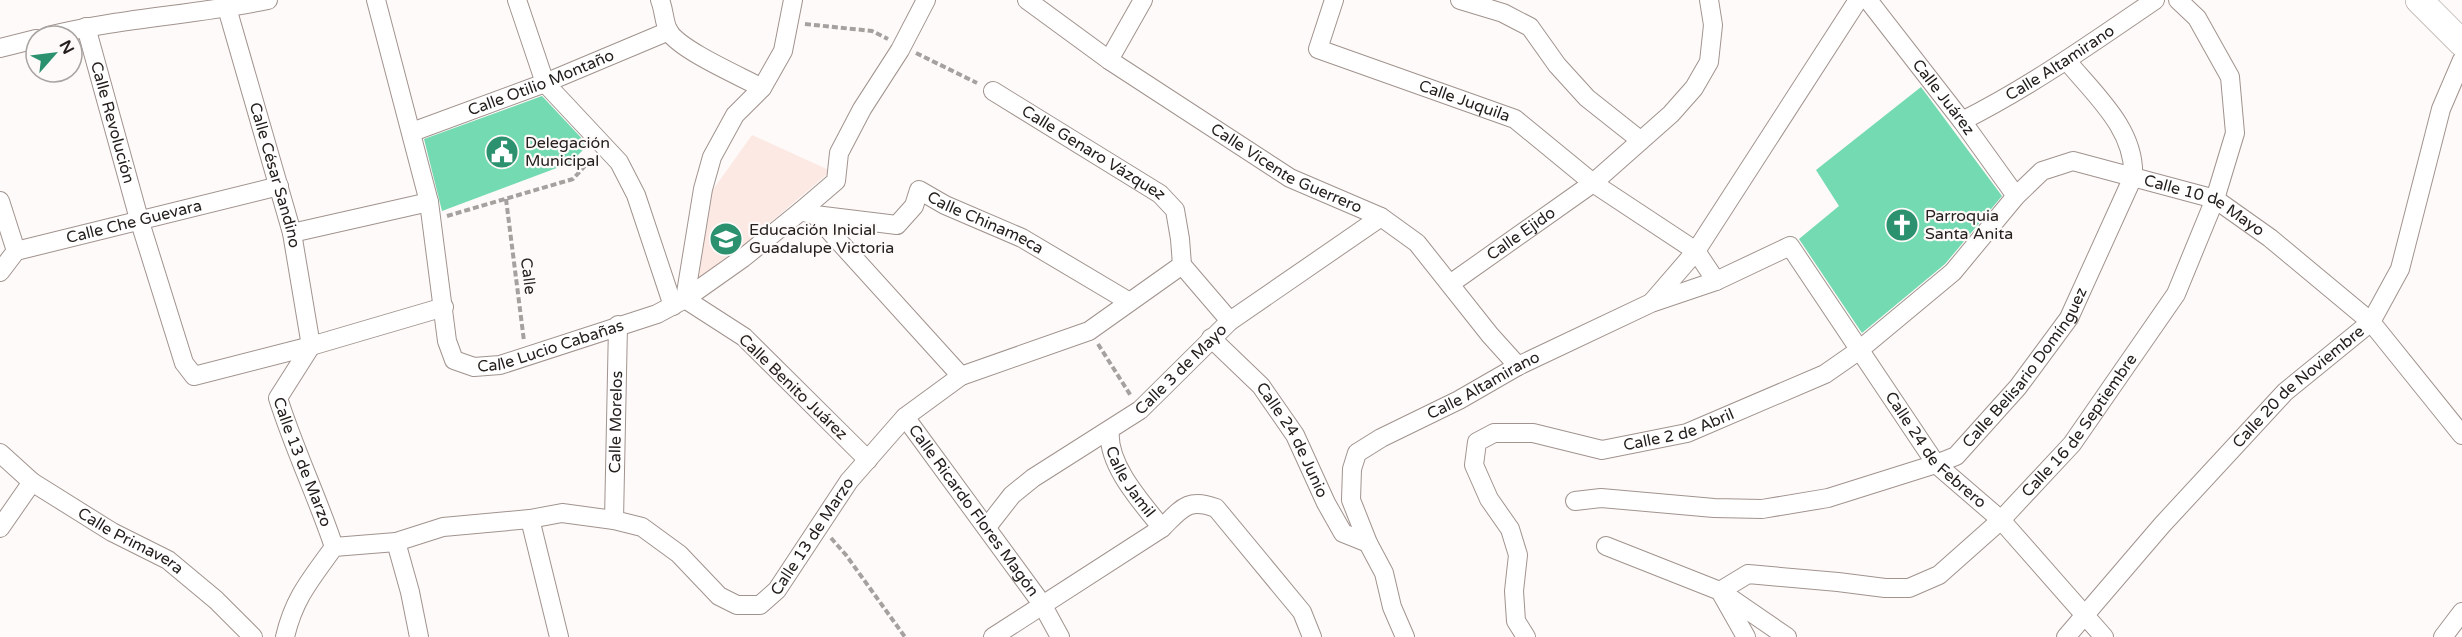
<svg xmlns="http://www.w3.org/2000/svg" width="2462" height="637" font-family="'Varela Round',sans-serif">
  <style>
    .built { fill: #fde9e3 }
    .building { fill: #73dab1 }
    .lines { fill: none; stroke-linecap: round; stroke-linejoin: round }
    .minor-casing { stroke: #a1938e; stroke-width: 20 }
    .primary-casing { stroke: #a1938e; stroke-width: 28 }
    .path { stroke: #a4a19f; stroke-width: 4; stroke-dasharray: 6 3; stroke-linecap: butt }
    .minor { stroke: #fff; stroke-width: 18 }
    .primary { stroke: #fff; stroke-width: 27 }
    .labels { text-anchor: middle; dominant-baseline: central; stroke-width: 4.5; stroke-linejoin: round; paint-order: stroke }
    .street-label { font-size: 16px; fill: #25201e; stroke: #fdfaf9 }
    .poi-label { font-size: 16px; fill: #25201e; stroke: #fdfaf9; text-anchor: start }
  </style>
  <rect width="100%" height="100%" fill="#fdfaf9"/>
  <polygon class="built" points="752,135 831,171 694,287 712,191"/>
  <g class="building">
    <polygon points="1921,87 2002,196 1945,264 1862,333 1799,239 1839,206 1816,170"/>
    <polygon points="542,96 588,145 570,163 442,211 424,139"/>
  </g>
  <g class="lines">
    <g class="minor-casing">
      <g id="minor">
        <path id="s1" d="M 376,0 L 429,202 L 447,341 L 454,360 L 474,367 L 500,365 L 657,314 L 685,299 L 703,189 L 712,157 L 735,115 L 762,88 L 783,51 L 793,0"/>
        <polyline points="517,0 545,83 619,162 636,195 673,306"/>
        <path d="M 660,0 C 664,9 664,24 669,32 C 682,51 740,76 762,88"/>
        <path id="s2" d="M 1027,0 L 1109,60 L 1290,178 L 1381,217 L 1417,243 L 1490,335 L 1518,366"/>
        <path id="s3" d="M 1334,0 L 1318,49 L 1515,119 L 1593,183 L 1696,251 L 1716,281"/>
        <polyline points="1460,0 1503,13 1530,27 1557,65 1587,98 1640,140"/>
        <path id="s4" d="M 1868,0 L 1962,121 L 2016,196"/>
        <path id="s5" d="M 227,8 L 292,233 L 311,346"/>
        <path id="s6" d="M 86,27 L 139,219 L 184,363 L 194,376 L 311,346 L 444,307"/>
        <path d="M 48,36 C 120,18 195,15 268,0"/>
        <polyline points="0,48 36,39"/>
        <polyline points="1109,60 1143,0"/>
        <path id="s7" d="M 993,91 L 1160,194 L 1175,210 L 1180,239 L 1182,265"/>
        <path id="s8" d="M 1962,121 C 2030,87 2092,43 2155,0"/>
        <path id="s9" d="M 412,132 L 545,83 L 669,31"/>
        <polyline points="0,201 16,251"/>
        <polyline points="801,211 836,181 839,153 862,109 900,50 926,0"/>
        <polyline points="815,215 961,376"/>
        <polyline points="292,233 429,202"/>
        <polyline points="1182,265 1230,321"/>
        <path id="s10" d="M 0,272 L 16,251 L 279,186"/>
        <path id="s11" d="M 1450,284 L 1593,183 L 1671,114 L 1694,88 L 1709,62 L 1713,25 L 1709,0"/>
        <polyline points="1652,302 1696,251 1858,0"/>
        <path id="s12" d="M 1211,338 L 1261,386 L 1295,435 L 1326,503 L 1343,533 L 1368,543"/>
        <path id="s13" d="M 311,346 L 278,398 C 294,449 317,496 334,547"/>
        <path id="s14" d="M 905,417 L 1042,604 L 1060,637"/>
        <path id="s15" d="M 1110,430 C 1106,464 1142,503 1162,528"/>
        <path id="s16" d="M 0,453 L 32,482 L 112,532 L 168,560 L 216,600 L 253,637"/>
        <path id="s17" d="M 868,460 L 744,337 L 685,299 L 743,258 L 801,211 L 815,215 L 897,225 L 914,206 L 919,190 L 945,205 L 1022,238 L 1128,301"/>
        <path id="s18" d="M 1575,501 L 1601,498 L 1714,508 L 1762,509 L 1828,498 L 1936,464 L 1956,456 L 2018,387 L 2069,318 L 2133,177 C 2136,130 2095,95 2067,61"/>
        <polyline points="530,519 559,637"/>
        <path id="s19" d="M 614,520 L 618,325"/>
        <path id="s20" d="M 987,527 L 1012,495 L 1033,478 L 1140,410 L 1230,321 L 1381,217"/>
        <polyline points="0,528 32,482"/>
        <polyline points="396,542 410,592 419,637"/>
        <polyline points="1606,546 1720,591 1787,637"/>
        <path id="s21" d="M 285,637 C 294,598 311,579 334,547 L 396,542 L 443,527 L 530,519 L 562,513 L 614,520 L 642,527 L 679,554 L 719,596 L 737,605 L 760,605 L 777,590 L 849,481 L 905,417 L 961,376 L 1089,331 L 1182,265"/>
        <path d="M 993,637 L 1162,528 C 1181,509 1188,497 1216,508 L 1302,612 L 1312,637"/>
        <path id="s22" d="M 1405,637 L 1392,607 L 1384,573 L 1368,543 L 1351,500 L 1352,469 L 1357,453 L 1381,438 L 1459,400 L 1518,366 L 1651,303 L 1716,281 L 1790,246 L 1936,464 L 2001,520 L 2104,637"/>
        <path id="s23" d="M 1526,637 L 1516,621 L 1514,591 L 1518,555 L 1510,529 L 1489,499 L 1474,465 L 1477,442 L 1494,433 L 1533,433 L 1602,450 L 1687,433 L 1825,374 L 1858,351 L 1953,272 L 2016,196 L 2042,171 L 2073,161 L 2215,199 L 2270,238 L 2371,322 L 2462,435"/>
        <path id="s24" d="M 1746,637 L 1720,591 L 1748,574 L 1838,582 L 1885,588 L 1909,588 L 1939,575 L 2001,520 L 2072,444 L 2176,294 L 2215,199 L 2235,133 L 2230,77 L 2197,18 L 2178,0"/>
        <path id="s25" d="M 2066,637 L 2162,525 L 2285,392 L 2371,322 L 2400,269 L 2441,109 L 2462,60"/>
        <polyline points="2443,637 2462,612"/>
      </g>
    </g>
    <g class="primary-casing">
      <polyline id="primary" points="2419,0 2462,43"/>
    </g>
    <g class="path">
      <polyline points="805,24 872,31 888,39"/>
      <polyline points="916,53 977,83"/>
      <polyline points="506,199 524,341"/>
      <polyline points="447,216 573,179 593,157"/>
      <polyline points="1098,344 1131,396"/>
      <polyline points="831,538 846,555 905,637"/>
    </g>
    <use href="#minor" class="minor"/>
    <use href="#primary" class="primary"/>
  </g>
  <defs>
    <g id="civic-disc" transform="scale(1.725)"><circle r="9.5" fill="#2b916e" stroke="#fdfaf9"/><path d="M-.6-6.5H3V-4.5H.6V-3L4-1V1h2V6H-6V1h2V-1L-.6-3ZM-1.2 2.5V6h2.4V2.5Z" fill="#fff"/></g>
    <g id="church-disc" transform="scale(1.725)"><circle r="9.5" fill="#2b916e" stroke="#fdfaf9"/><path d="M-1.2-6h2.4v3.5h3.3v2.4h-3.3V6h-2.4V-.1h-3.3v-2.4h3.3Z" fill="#fff"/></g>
    <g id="school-disc" transform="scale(1.725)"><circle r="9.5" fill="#2b916e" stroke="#fdfaf9"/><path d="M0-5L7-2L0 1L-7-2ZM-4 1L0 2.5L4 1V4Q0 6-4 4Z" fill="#fff"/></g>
  </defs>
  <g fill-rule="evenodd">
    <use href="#civic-disc" x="502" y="152"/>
    <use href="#church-disc" x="1902" y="225"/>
    <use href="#school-disc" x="726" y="239"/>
  </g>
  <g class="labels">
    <g class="street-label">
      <text stroke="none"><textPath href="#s8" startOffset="114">Calle Altamirano</textPath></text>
      <text stroke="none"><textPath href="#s9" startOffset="138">Calle Otilio Montaño</textPath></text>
      <text stroke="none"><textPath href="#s4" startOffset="123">Calle Juárez</textPath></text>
      <text stroke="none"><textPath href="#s3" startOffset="207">Calle Juquila</textPath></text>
      <text stroke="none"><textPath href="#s6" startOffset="99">Calle Revolución</textPath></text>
      <text stroke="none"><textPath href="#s7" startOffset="118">Calle Genaro Vázquez</textPath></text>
      <text stroke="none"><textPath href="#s2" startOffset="310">Calle Vicente Guerrero</textPath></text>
      <text stroke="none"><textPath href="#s5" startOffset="174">Calle César Sandino</textPath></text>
      <text stroke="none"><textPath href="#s23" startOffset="1046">Calle 10 de Mayo</textPath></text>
      <text stroke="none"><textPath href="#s10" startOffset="148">Calle Che Guevara</textPath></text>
      <text stroke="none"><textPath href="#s17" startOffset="604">Calle Chinameca</textPath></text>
      <text stroke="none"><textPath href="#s11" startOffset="87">Calle Ejido</textPath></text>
      <text transform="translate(528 276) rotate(83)">Calle</text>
      <text stroke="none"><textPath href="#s1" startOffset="470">Calle Lucio Cabañas</textPath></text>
      <text stroke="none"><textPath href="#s18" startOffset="502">Calle Belisario Domínguez</textPath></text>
      <text stroke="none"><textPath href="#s20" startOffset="252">Calle 3 de Mayo</textPath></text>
      <text stroke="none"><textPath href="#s22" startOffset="339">Calle Altamirano</textPath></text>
      <text transform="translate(793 387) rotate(44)">Calle Benito Juárez</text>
      <text stroke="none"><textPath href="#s25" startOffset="342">Calle 20 de Noviembre</textPath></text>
      <text stroke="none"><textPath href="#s19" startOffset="98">Calle Morelos</textPath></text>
      <text stroke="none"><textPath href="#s24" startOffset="486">Calle 16 de Septiembre</textPath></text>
      <text stroke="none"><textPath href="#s23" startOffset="418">Calle 2 de Abril</textPath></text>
      <text stroke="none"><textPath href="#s12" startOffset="132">Calle 24 de Junio</textPath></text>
      <text stroke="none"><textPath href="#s22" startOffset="928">Calle 24 de Febrero</textPath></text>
      <text stroke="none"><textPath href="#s13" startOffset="130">Calle 13 de Marzo</textPath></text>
      <text stroke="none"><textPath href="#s15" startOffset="57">Calle Jamil</textPath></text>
      <text stroke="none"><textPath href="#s14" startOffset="116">Calle Ricardo Flores Magón</textPath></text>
      <text stroke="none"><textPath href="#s21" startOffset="650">Calle 13 de Marzo</textPath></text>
      <text stroke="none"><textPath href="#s16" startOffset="158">Calle Primavera</textPath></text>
    </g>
    <g class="poi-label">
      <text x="525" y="143">Delegación<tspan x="525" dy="18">Municipal</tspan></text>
      <text x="1925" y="216">Parroquia<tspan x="1925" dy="18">Santa Anita</tspan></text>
      <text x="749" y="230">Educación Inicial<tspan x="749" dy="18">Guadalupe Victoria</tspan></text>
    </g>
  </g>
  <g transform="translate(54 54) rotate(62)"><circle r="28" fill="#fdfaf9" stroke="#a7a3a1" stroke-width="1.5"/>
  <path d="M0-4.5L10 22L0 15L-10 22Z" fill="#2b916e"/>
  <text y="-9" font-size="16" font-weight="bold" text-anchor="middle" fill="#25201e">N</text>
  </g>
</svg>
